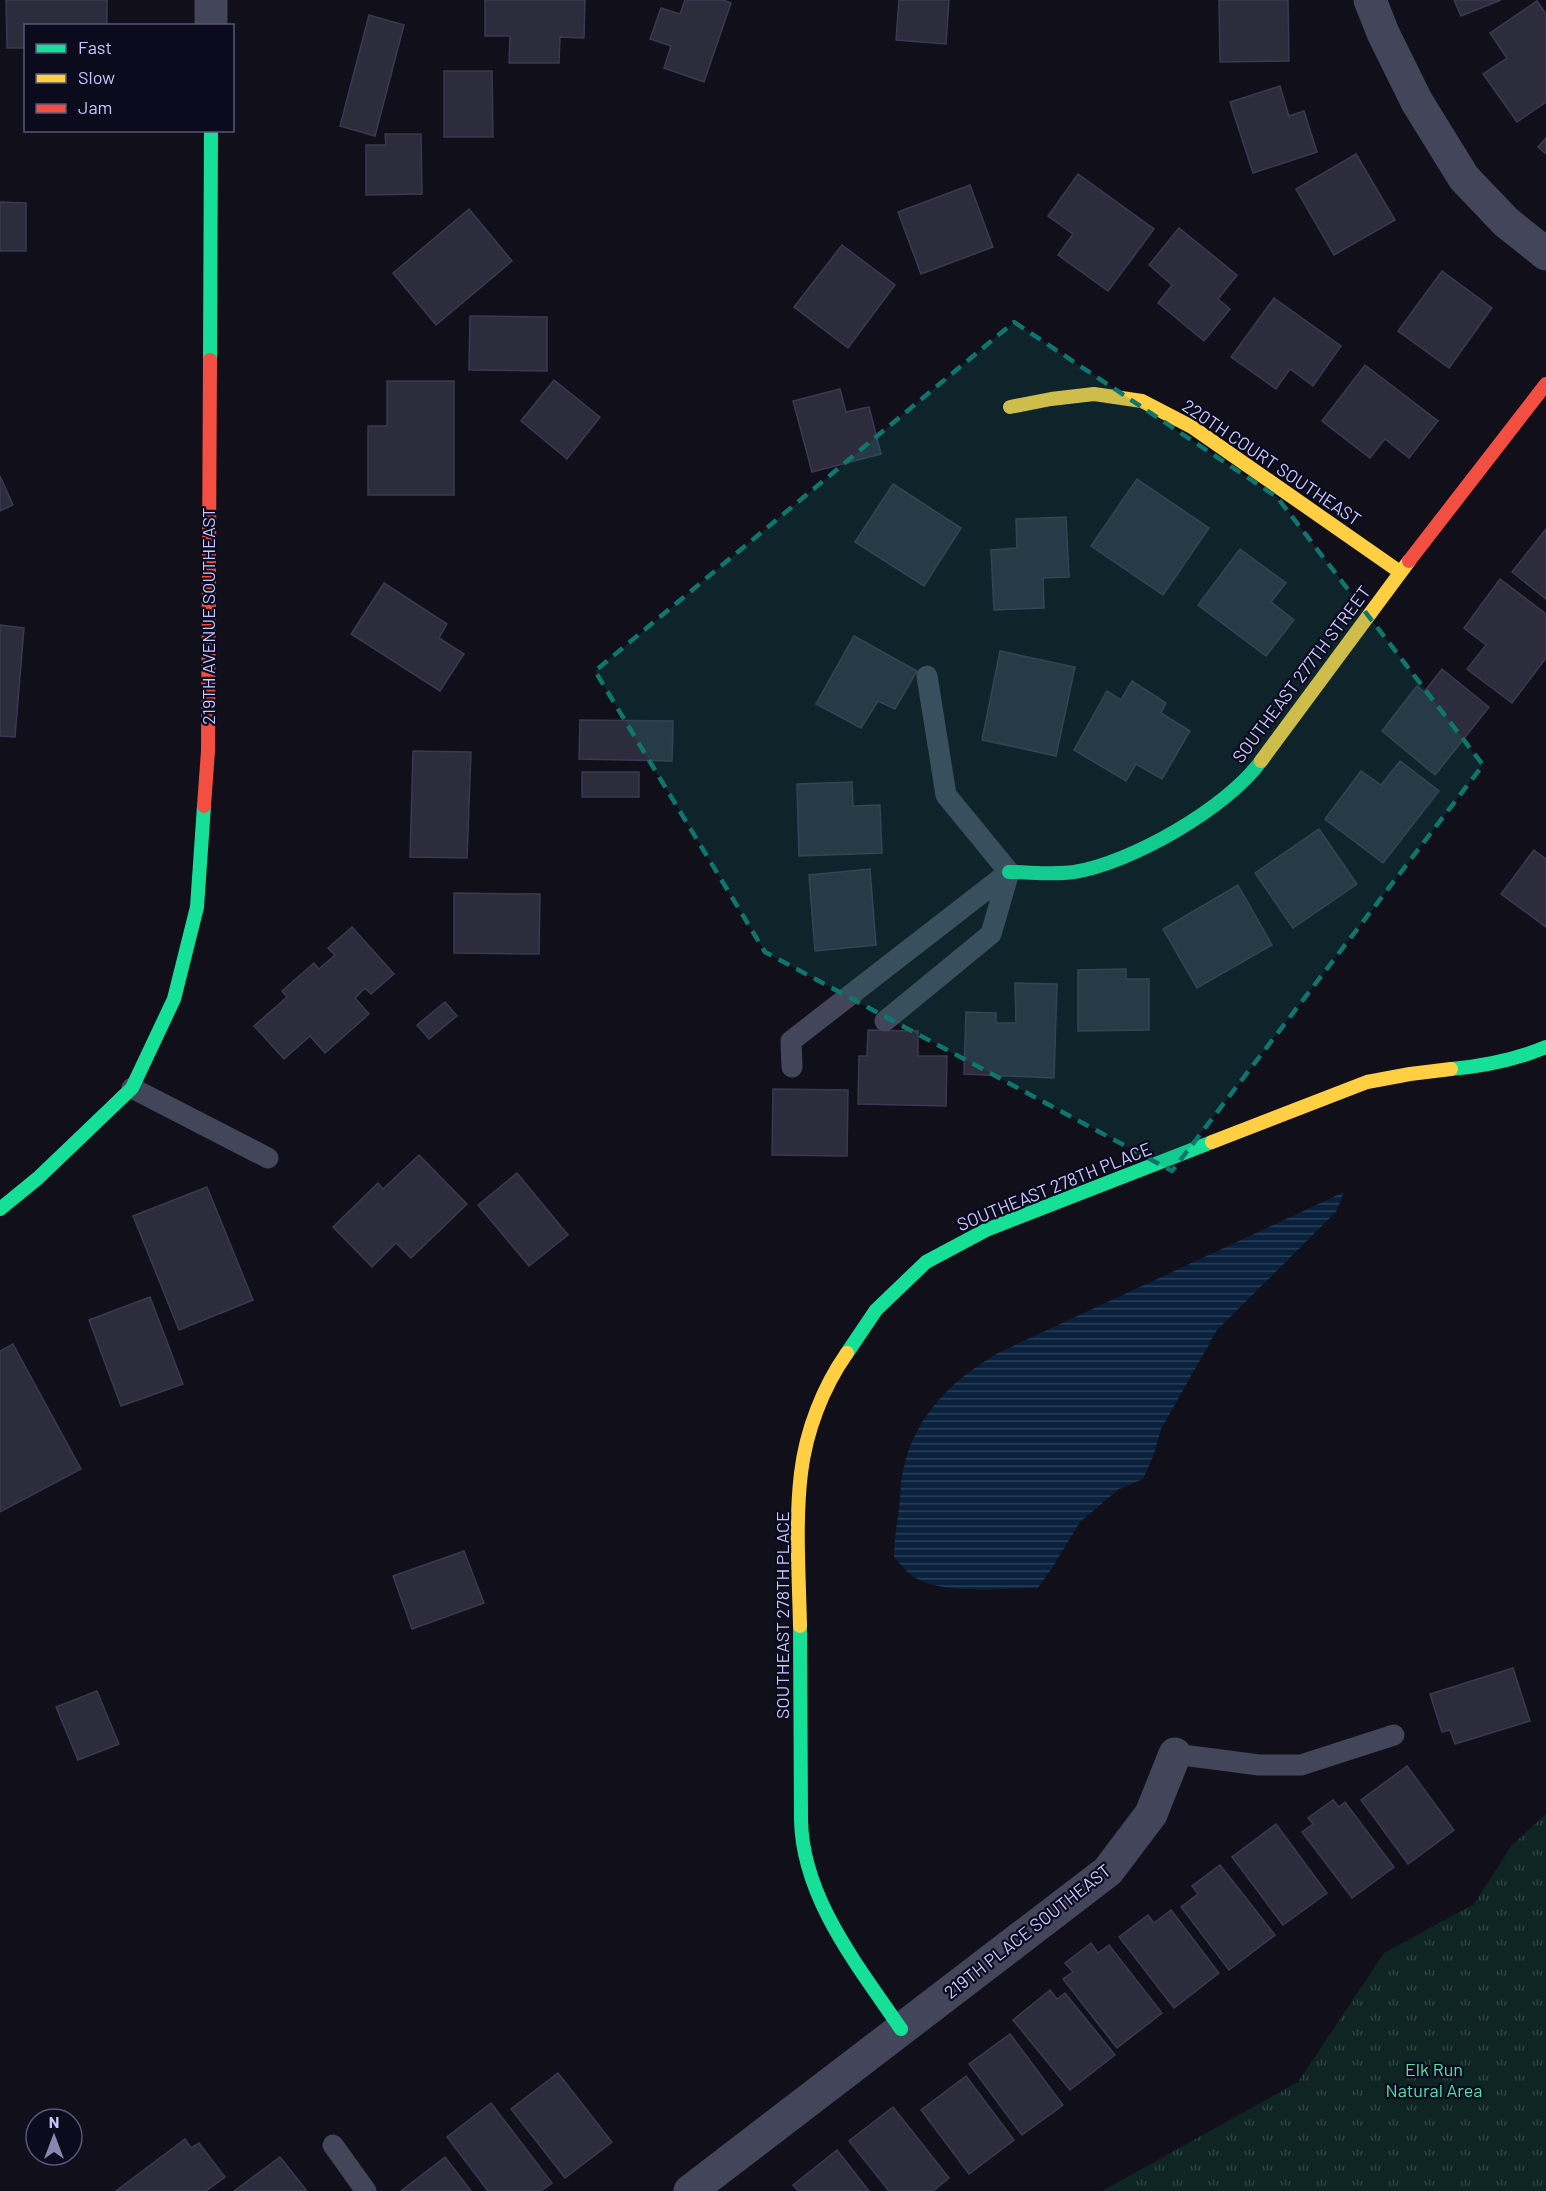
<svg xmlns="http://www.w3.org/2000/svg" width="1546" height="2191" font-family="Barlow,sans-serif">
  <style>
    .park { fill: url(#park-tufts) }
    .water { fill: url(#water-rules) }
    .building { fill: #2d2c3d; stroke: #3a3950; stroke-width: 1.5 }
    .lines { fill: none; stroke-linecap: round; stroke-linejoin: round }
    .lane { stroke: #43455b; stroke-width: 21 }
    .street { stroke: #43455b; stroke-width: 33 }
    .fast { stroke: #16e098; stroke-width: 14 }
    .slow { stroke: #ffcf43; stroke-width: 14 }
    .jam { stroke: #f24e42; stroke-width: 14 }
    .marked { fill: #0f766e; fill-opacity: 0.2; stroke: #0f766e; stroke-width: 4.5; stroke-dasharray: 12 8; stroke-linejoin: round }
    .labels { text-anchor: middle; dominant-baseline: central; stroke-width: 4.5; stroke-linejoin: round; paint-order: stroke }
    .street-label { font-size: 18px; fill: #c8c8ff; stroke: #0c0b1e }
    .park-label { font-size: 18px; fill: #4ee5ad; stroke: #0c0b1e }
  </style>
  <defs>
    <pattern id="park-tufts" width="24" height="20" patternUnits="userSpaceOnUse" patternTransform="scale(1.5)"><rect width="24" height="20" fill="#0e2523"/><path d="M3 7l-1-3M5 7V3M7 7l1-3M15 17l-1-3M17 17v-4M19 17l1-3" fill="none" stroke="#304344"/></pattern>
    <pattern id="water-rules" width="6" height="5" patternUnits="userSpaceOnUse" patternTransform="scale(1.5)"><rect width="6" height="5" fill="#09213d"/><path d="M0 2.5h6" fill="none" stroke="#2b405a"/></pattern>
  </defs>
  <rect width="100%" height="100%" fill="#100f1a"/>
  <polygon class="park" points="1546,1814 1546,2191 1102,2191 1298,2082 1384,1953 1474,1904 1512,1845"/>
  <path class="water" d="M 1344,1192 L 1336,1212 L 1217,1330 L 1161,1429 L 1154,1454 L 1143,1479 L 1119,1489 L 1080,1522 L 1052,1568 L 1038,1588 C 1003,1588 939,1596 911,1575 C 905,1570 900,1563 894,1558 C 894,1540 897,1525 899,1507 C 901,1495 900,1483 903,1471 C 914,1416 952,1380 998,1353 Z"/>
  <g class="building">
    <polygon points="6,0 107,0 107,26 26,26 26,48 7,48"/>
    <polygon points="485,0 585,0 584,38 560,37 559,63 509,63 510,36 485,36"/>
    <polygon points="685,0 723,0 731,3 704,82 664,68 671,46 650,39 661,8 680,14"/>
    <polygon points="899,0 949,0 946,44 896,40"/>
    <polygon points="1219,0 1288,0 1289,61 1220,62"/>
    <polygon points="1454,0 1501,0 1461,16"/>
    <polygon points="1537,1 1546,14 1546,102 1517,122 1483,74 1507,58 1490,33"/>
    <polygon points="369,15 404,25 375,136 340,126"/>
    <polygon points="444,71 492,71 493,137 444,137"/>
    <polygon points="1280,86 1289,116 1304,111 1317,152 1253,173 1230,102"/>
    <polygon points="385,134 421,134 422,194 366,195 366,145 386,145"/>
    <polygon points="1546,138 1546,154 1538,147"/>
    <polygon points="1356,154 1395,220 1334,255 1296,189"/>
    <polygon points="1078,174 1154,229 1108,291 1058,255 1073,234 1048,216"/>
    <polygon points="970,185 993,247 921,274 898,212"/>
    <polygon points="0,202 26,203 26,251 0,251"/>
    <polygon points="469,209 512,261 436,325 393,273"/>
    <polygon points="1179,228 1237,275 1218,299 1230,309 1204,341 1158,303 1172,285 1149,265"/>
    <polygon points="842,245 895,285 848,348 794,307"/>
    <polygon points="1442,271 1492,308 1449,368 1398,331"/>
    <polygon points="1274,298 1341,346 1313,386 1290,369 1276,389 1231,357"/>
    <polygon points="470,316 547,317 547,371 469,370"/>
    <polygon points="1365,365 1438,421 1409,458 1385,439 1370,458 1322,421"/>
    <polygon points="554,380 600,417 567,459 521,421"/>
    <polygon points="387,381 454,381 454,495 368,495 368,426 387,426"/>
    <polygon points="840,389 846,412 869,407 881,454 812,472 793,401"/>
    <polygon points="0,476 13,505 0,511"/>
    <polygon points="1137,479 1209,528 1163,595 1091,546"/>
    <polygon points="893,484 961,528 924,586 855,542"/>
    <polygon points="1066,517 1069,577 1043,578 1044,608 994,610 991,550 1017,548 1016,519"/>
    <polygon points="1546,529 1546,599 1512,572"/>
    <polygon points="1240,549 1286,583 1271,602 1294,620 1266,656 1198,605"/>
    <polygon points="1500,579 1546,614 1546,658 1512,703 1467,669 1486,645 1464,628"/>
    <polygon points="384,583 447,624 439,638 464,654 440,691 351,634"/>
    <polygon points="0,625 24,628 15,737 0,736"/>
    <polygon points="854,636 917,671 895,709 878,701 861,728 816,704"/>
    <polygon points="1000,651 1075,667 1056,756 982,740"/>
    <polygon points="1442,669 1489,707 1435,775 1382,731 1417,686 1424,692"/>
    <polygon points="1132,681 1166,703 1161,713 1190,731 1162,779 1136,764 1126,781 1074,750 1107,691 1121,700"/>
    <polygon points="580,720 673,721 672,761 579,759"/>
    <polygon points="413,751 471,752 467,858 410,857"/>
    <polygon points="1400,761 1439,791 1383,863 1325,819 1361,771 1381,785"/>
    <rect x="582" y="772" width="57" height="25"/>
    <polygon points="852,782 853,806 880,805 882,853 799,856 797,784"/>
    <polygon points="1319,829 1357,884 1293,928 1255,873"/>
    <polygon points="1534,850 1546,859 1546,927 1501,894"/>
    <polygon points="870,869 876,945 815,951 809,875"/>
    <polygon points="1238,885 1272,945 1197,988 1163,929"/>
    <polygon points="454,893 540,894 539,954 454,953"/>
    <polygon points="352,927 394,974 371,994 365,988 355,998 369,1014 325,1053 310,1036 284,1059 254,1026 287,997 282,991 314,963 319,969 335,955 328,948"/>
    <polygon points="1126,969 1126,979 1149,979 1149,1030 1078,1031 1078,970"/>
    <polygon points="1015,983 1057,984 1054,1078 964,1074 966,1012 996,1013 996,1023 1016,1023"/>
    <polygon points="445,1002 457,1016 429,1039 417,1025"/>
    <polygon points="868,1030 918,1031 918,1056 947,1056 946,1106 858,1104 859,1056 867,1056"/>
    <polygon points="773,1089 848,1090 847,1156 772,1155"/>
    <polygon points="419,1155 467,1204 411,1258 396,1243 372,1267 333,1227 378,1183 383,1189"/>
    <polygon points="517,1173 568,1235 529,1266 478,1205"/>
    <polygon points="207,1187 253,1300 179,1330 133,1216"/>
    <polygon points="150,1297 183,1384 121,1406 89,1320"/>
    <polygon points="13,1344 81,1469 0,1512 0,1351"/>
    <polygon points="464,1551 484,1603 412,1629 393,1576"/>
    <polygon points="1513,1668 1530,1721 1455,1744 1450,1730 1442,1732 1430,1694"/>
    <polygon points="97,1691 119,1744 78,1760 56,1707"/>
    <polygon points="1407,1766 1454,1830 1408,1864 1361,1800"/>
    <polygon points="1333,1800 1339,1807 1345,1802 1394,1867 1352,1898 1302,1832 1313,1824 1308,1818"/>
    <polygon points="1276,1824 1327,1893 1283,1925 1232,1857"/>
    <polygon points="1220,1865 1275,1935 1229,1970 1181,1907 1198,1894 1192,1886"/>
    <polygon points="1171,1910 1219,1973 1174,2008 1119,1937 1148,1915 1154,1923"/>
    <polygon points="1091,1943 1098,1953 1109,1945 1162,2013 1117,2048 1063,1979 1073,1972 1065,1963"/>
    <polygon points="1050,1990 1057,1999 1065,1993 1115,2055 1070,2090 1013,2020"/>
    <polygon points="1010,2034 1063,2105 1022,2135 969,2064"/>
    <polygon points="558,2073 612,2142 565,2178 511,2109"/>
    <polygon points="966,2076 1014,2140 969,2174 921,2110"/>
    <polygon points="491,2103 552,2183 541,2191 488,2191 447,2137"/>
    <polygon points="893,2107 949,2178 933,2191 889,2191 849,2141"/>
    <polygon points="185,2139 191,2148 199,2143 225,2177 206,2191 116,2191"/>
    <polygon points="837,2150 869,2191 798,2191 793,2185"/>
    <polygon points="280,2157 307,2191 234,2191"/>
    <polygon points="445,2157 471,2191 401,2191"/>
  </g>
  <g class="lines">
    <g class="lane">
      <polyline points="885,1021 991,934 1009,872 946,795 927,676"/>
      <polyline points="792,1067 791,1041 1009,872"/>
      <polyline points="132,1088 268,1158"/>
      <polyline points="1175,1754 1259,1765 1301,1765 1394,1735"/>
      <polyline points="333,2145 366,2191"/>
    </g>
    <g class="street">
      <polyline points="1370,0 1383,33 1417,102 1464,178 1506,222 1546,254"/>
      <polyline points="211,26 211,0"/>
      <polyline points="690,2191 1108,1871 1151,1814 1175,1754"/>
    </g>
    <g class="fast">
      <polyline points="210,360 211,130"/>
      <path d="M 1009,872 C 1030,872 1053,875 1074,872 C 1131,863 1227,808 1261,761"/>
      <path d="M 1451,1069 C 1485,1066 1515,1060 1546,1047"/>
      <polyline points="0,1209 38,1178 132,1088 174,999 197,907 204,806"/>
      <polyline points="847,1353 876,1310 926,1262 986,1230 1212,1142"/>
      <path d="M 800,1626 L 801,1819 C 802,1898 859,1967 901,2029"/>
    </g>
    <g class="slow">
      <polyline points="1010,407 1051,399 1094,394 1142,401 1192,427 1400,572"/>
      <polyline points="1261,761 1409,561"/>
      <polyline points="1212,1142 1367,1082 1410,1074 1451,1069"/>
      <path d="M 800,1626 C 799,1575 795,1523 801,1473 C 806,1431 823,1387 847,1353"/>
    </g>
    <g class="jam">
      <polyline points="1409,561 1546,384"/>
      <polyline points="204,806 208,751 210,360"/>
    </g>
  </g>
  <path class="marked" d="M 1014,322 L 1277,497 L 1483,765 L 1172,1171 L 765,952 L 595,671 Z"/>
  <g class="labels">
    <g class="street-label">
      <text transform="translate(1272 462) rotate(34)">220TH COURT SOUTHEAST</text>
      <text transform="translate(208 616) rotate(-90)">219TH AVENUE SOUTHEAST</text>
      <text transform="translate(1301 674) rotate(-53)">SOUTHEAST 277TH STREET</text>
      <text transform="translate(1054 1186) rotate(-22)">SOUTHEAST 278TH PLACE</text>
      <text transform="translate(782 1615) rotate(-90)">SOUTHEAST 278TH PLACE</text>
      <text transform="translate(1027 1931) rotate(-38)">219TH PLACE SOUTHEAST</text>
    </g>
    <g class="park-label">
      <text x="1434" y="2069">Elk Run<tspan x="1434" dy="21">Natural Area</tspan></text>
    </g>
  </g>
  <rect x="24" y="24" width="210" height="108" fill="#0c0b1e" stroke="#575778" stroke-width="1.5"/>
  <rect x="36" y="44" width="30" height="9" fill="#16e098" stroke="#575778" stroke-width="1.5"/>
  <text x="78" y="54" font-size="18" fill="#c8c8ff">Fast</text>
  <rect x="36" y="74" width="30" height="9" fill="#ffcf43" stroke="#575778" stroke-width="1.5"/>
  <text x="78" y="84" font-size="18" fill="#c8c8ff">Slow</text>
  <rect x="36" y="104" width="30" height="9" fill="#f24e42" stroke="#575778" stroke-width="1.5"/>
  <text x="78" y="114" font-size="18" fill="#c8c8ff">Jam</text>
  <g transform="translate(54 2137)"><circle r="28" fill="#0c0b1e" stroke="#575778" stroke-width="1.5"/>
  <path d="M0-4.5L10 22L0 15L-10 22Z" fill="#8887af"/>
  <text y="-9" font-size="16" font-weight="bold" text-anchor="middle" fill="#c8c8ff">N</text>
  </g>
</svg>
